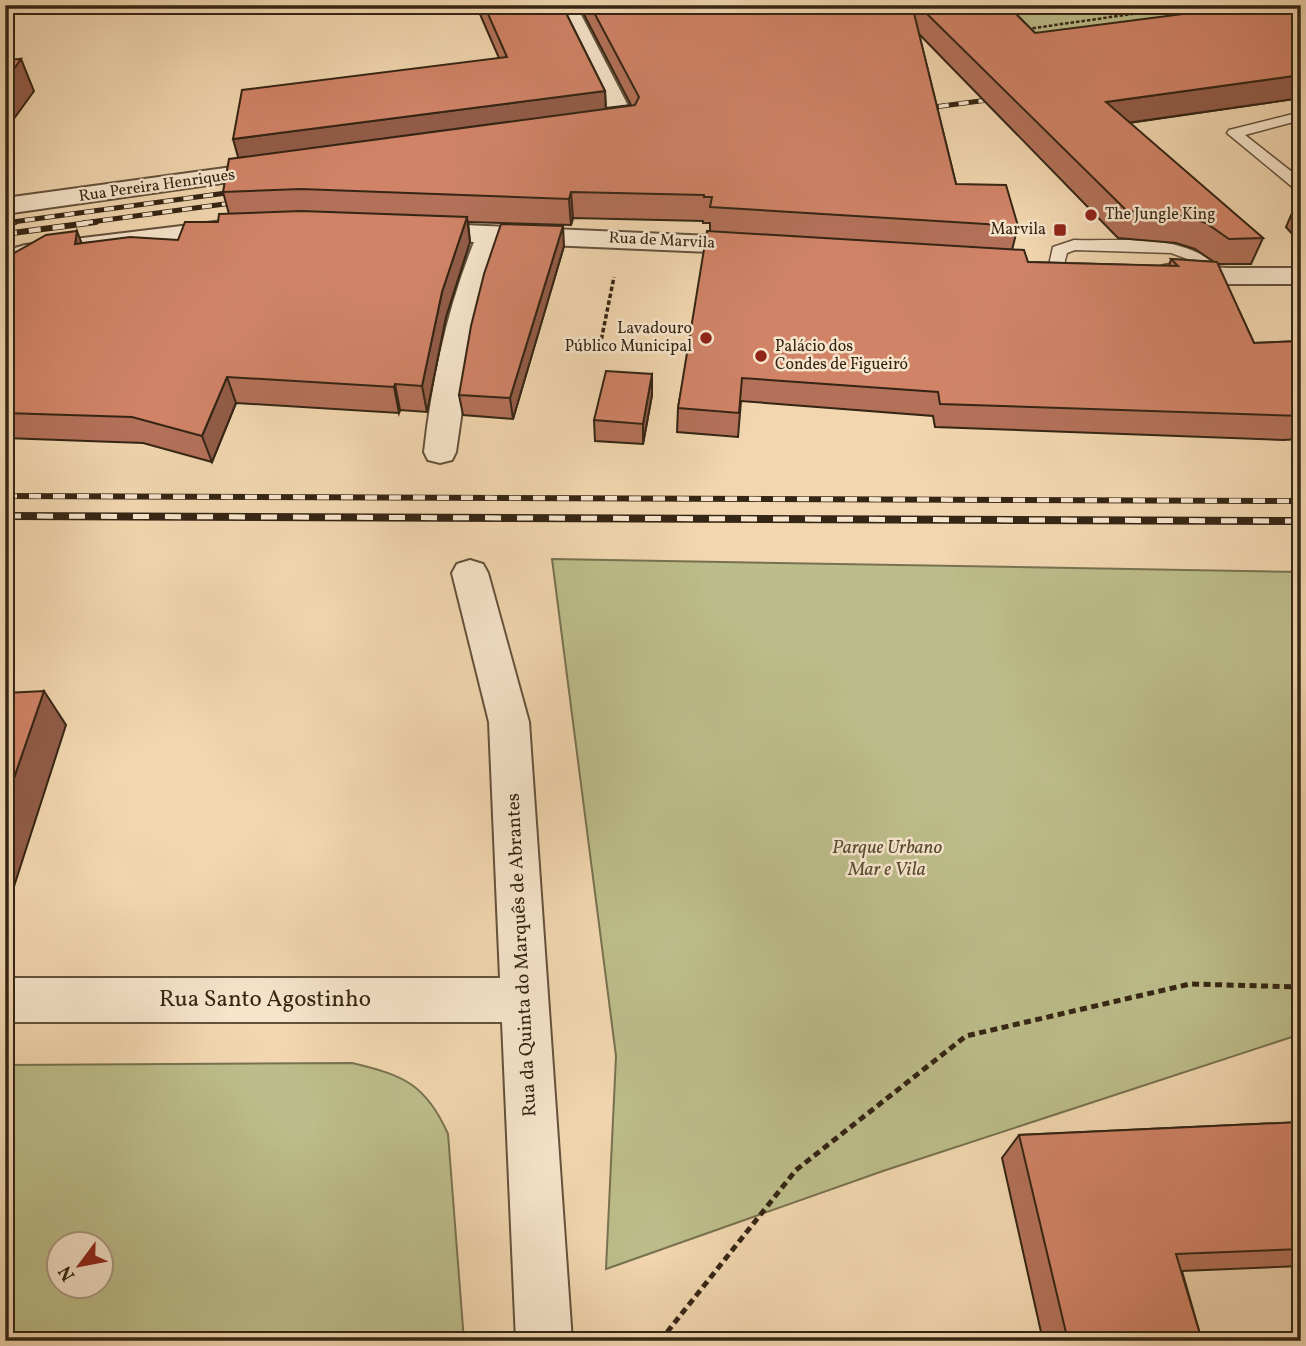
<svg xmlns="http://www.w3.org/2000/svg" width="1306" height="1346" font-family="Vollkorn,serif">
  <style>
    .green { fill: #bcbd8a; stroke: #78714f; stroke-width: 2; fill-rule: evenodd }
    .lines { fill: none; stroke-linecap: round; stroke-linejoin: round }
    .service-casing { stroke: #64513b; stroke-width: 3 }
    .minor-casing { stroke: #64513b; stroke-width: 4 }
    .path-far2 { stroke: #352514; stroke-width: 2.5; stroke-dasharray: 3.5 2; stroke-linecap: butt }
    .path-far1 { stroke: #352514; stroke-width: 3.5; stroke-dasharray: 4.5 2.5; stroke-linecap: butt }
    .path { stroke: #352514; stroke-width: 5; stroke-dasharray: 7 4.5; stroke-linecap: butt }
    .service { fill: #f6e4cb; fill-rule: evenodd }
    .minor { fill: #f6e4cb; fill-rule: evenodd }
    .rail-far2-casing { stroke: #352514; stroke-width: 5 }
    .rail-far1-casing { stroke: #352514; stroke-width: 6 }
    .rail-casing { stroke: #352514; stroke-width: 8 }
    .rail-far2 { stroke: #f6e4cb; stroke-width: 3.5; stroke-dasharray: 10; stroke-linecap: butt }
    .rail-far1 { stroke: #f6e4cb; stroke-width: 4.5; stroke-dasharray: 12; stroke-linecap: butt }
    .rail { stroke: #f6e4cb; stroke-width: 5; stroke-dasharray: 16; stroke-linecap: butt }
    .wall { fill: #b37159; stroke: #352514; stroke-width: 2; fill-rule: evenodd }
    .shaded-wall { fill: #925c48; stroke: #352514; stroke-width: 2 }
    .building { fill: #d08367; stroke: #352514; stroke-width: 2 }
    .poi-dot { fill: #8f2418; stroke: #f6e4cb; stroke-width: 2.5 }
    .labels { text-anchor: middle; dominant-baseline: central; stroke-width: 5; stroke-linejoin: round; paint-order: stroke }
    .far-street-label { font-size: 16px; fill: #352514; stroke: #f6e4cb }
    .far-poi-label { font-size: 16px; fill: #352514; stroke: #f6e4cb; text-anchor: start }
    .park-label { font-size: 19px; font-style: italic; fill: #574b32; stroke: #f6e4cb }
    .street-label { font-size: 19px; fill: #352514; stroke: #f6e4cb }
    .near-street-label { font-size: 23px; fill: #352514; stroke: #f6e4cb }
  </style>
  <rect width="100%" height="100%" fill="#f1d6af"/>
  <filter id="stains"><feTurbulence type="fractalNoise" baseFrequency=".00286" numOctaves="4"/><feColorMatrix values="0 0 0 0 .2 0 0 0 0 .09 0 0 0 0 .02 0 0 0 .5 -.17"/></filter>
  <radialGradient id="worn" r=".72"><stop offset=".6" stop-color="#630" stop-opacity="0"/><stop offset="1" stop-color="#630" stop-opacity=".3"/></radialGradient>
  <g class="green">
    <polygon points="977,5 1277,5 1029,57"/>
    <polygon points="552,559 1301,572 1301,1034 883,1171 606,1269 616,1056"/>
    <path d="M 352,1063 C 403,1075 426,1084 448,1134 L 464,1341 L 5,1341 L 5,1065 ZM 60,1244 L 102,1244 L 102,1286 L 60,1286 Z"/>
  </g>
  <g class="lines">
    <g class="service-casing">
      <g id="service">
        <polygon points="1301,112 1301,120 1245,135 1301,179 1301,191 1296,190 1227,133 1229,130"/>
        <path d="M 1074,240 C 1124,242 1191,231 1225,275 L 1217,280 L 1211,279 L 1193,261 L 1171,253 L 1075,250 L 1067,253 L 1063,268 L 1051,268 L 1049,265 L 1053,247 Z"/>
      </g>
    </g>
    <g class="minor-casing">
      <g id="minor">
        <polygon points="555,5 576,5 637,123 633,128 590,134 581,132 578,127 581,122 610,117"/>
        <polygon points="277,161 286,164 290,169 286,174 5,214 5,198"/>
        <polygon points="231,220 240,222 244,228 240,234 30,261 5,268 5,251 25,245"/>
        <path d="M 417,223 L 756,238 L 766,240 L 770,246 L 766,252 L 756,254 L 501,243 L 472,341 L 456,452 L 452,460 L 440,463 L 428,460 L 424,452 C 432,380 447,309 474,242 L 408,237 L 404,231 L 408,225 Z"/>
        <polygon points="1172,264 1227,268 1301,268 1301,284 1227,284 1162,278 1158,272 1162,266"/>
        <polygon points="470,560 483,564 488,573 529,722 572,1341 516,1341 502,1022 5,1022 5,978 500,978 489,722 452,573 457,564"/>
      </g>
    </g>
    <g class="path-far2">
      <polyline points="1115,5 1126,14"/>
      <polyline points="1027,29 1195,5"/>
    </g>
    <polyline class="path-far1" points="600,346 614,277"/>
    <polyline class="path" points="660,1341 796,1170 966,1036 1190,984 1301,987"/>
    <use href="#service" class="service"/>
    <use href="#minor" class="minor"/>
    <g class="rail-far2-casing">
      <g id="rail-far2">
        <polyline points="919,109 1003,98"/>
        <polyline points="5,223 241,191"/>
        <polyline points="83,223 247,201"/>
      </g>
    </g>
    <g class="rail-far1-casing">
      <g id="rail-far1">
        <polyline points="5,223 15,222"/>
        <polyline points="5,234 96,222"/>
        <polyline points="5,496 1301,501"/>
      </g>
    </g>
    <g class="rail-casing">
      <polyline id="rail" points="5,516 1301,521"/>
    </g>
    <use href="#rail-far2" class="rail-far2"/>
    <use href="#rail-far1" class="rail-far1"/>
    <use href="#rail" class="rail"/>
  </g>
  <g class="wall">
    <path d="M 476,5 L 562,5 L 605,91 L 606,108 L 631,105 L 579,5 L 1007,5 L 1035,33 L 1301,98 L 1129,123 L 1263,238 L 1251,264 L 1217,264 L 1254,343 L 1301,341 L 1301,439 L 1283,440 L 935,427 L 933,416 L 741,401 L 738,437 L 677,432 L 678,408 L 710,231 L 710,223 L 703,223 L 703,221 L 573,218 L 571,225 L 468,222 L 470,242 L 446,317 L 427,412 L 400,410 L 399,413 L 236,403 L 212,462 L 143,443 L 5,438 L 5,263 L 81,243 L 178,240 L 218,222 L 229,214 L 223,192 L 239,158 L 499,58 ZM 919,34 L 1118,238 L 1176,243 L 1195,249 L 1214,262 L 1171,259 L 1169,266 L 1028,262 L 1012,250 L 1018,226 L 956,184 Z"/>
    <polygon points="1298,199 1301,199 1301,244 1286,227"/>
    <polygon points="564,246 513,419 463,415 459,395"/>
    <polygon points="652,374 652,395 643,444 595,441 594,420"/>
    <polygon points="1301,1122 1301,1266 1182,1271 1202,1341 1043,1341 1002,1158 1019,1135"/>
  </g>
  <g class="shaded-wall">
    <polygon points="21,59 34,91 5,131 5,81"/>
    <polygon points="1301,75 1301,98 1098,127 1106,102"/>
    <polygon points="605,91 606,116 240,164 233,139"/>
    <polygon points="571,192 573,218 571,225 569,199"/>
    <polygon points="467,217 470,242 446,317 427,412 422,386 442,292"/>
    <polygon points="563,226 564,246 513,419 510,398"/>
    <polygon points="77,231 87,257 75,244"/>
    <polygon points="652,374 652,395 643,444 643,424"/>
    <polygon points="227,377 236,403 212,462 202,436"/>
    <polygon points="395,384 400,410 399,413 394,387"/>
    <polygon points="44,691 66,725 9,902 5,898 5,804"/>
  </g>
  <g class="building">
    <polygon points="484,5 562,5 605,91 233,139 242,90 507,57"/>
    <polygon points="590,5 912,5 956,184 1006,185 1018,226 710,207 712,197 704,197 704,195 571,192 569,199 301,189 223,192 229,159 635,105 639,97"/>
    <polygon points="918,5 1007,5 1035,33 1253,5 1301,5 1301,75 1106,102 1263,238 1229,239 1206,223 1186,216 1127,211"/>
    <polygon points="21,59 5,81 5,60"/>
    <polygon points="301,211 467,217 442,292 422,386 395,384 394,387 227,377 202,436 132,417 5,413 5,263 9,256 46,235 77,231 75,244 130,237 178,240 185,222 218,222 219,214"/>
    <polygon points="501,224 563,226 510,398 459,395 471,326 484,274"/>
    <polygon points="707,231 1024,250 1028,262 1178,266 1171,259 1217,262 1254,343 1301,341 1301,416 940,404 938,392 742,378 739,413 678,408"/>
    <polygon points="606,371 652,374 643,424 594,420"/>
    <polygon points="44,691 5,804 5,693"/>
    <polygon points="1301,1122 1301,1249 1176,1254 1202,1341 1068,1341 1019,1135"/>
  </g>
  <g class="poi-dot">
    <circle cx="1091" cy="215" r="7"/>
    <rect x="1053" y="223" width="14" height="14" rx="3.5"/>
    <circle cx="706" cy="338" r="7"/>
    <circle cx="761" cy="356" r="7"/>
  </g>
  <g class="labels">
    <g class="far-street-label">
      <text transform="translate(157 186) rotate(-8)">Rua Pereira Henriques</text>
      <text transform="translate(662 241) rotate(3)">Rua de Marvila</text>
    </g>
    <g class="far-poi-label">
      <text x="1105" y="215">The Jungle King</text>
      <text x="1046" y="230" text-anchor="end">Marvila</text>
      <text x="692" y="329" text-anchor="end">Lavadouro<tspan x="692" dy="18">Público Municipal</tspan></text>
      <text x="775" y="347">Palácio dos<tspan x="775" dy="18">Condes de Figueiró</tspan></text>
    </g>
    <g class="park-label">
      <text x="887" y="848">Parque Urbano<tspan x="887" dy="22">Mar e Vila</tspan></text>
    </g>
    <g class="street-label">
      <text transform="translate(522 955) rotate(-93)">Rua da Quinta do Marquês de Abrantes</text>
    </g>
    <g class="near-street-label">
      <text x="265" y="1000">Rua Santo Agostinho</text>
    </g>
  </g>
  <rect width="1306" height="1346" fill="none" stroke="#f1d6af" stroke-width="28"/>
  <rect x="7" y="7" width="1292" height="1332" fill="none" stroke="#352514" stroke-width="3.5"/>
  <rect x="14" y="14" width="1278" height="1318" fill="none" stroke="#352514" stroke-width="2"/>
  <g transform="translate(80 1265) rotate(238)"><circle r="33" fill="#f6e4cb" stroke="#a99882" stroke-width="2"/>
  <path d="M0-5L12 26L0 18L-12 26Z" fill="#8f2418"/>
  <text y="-10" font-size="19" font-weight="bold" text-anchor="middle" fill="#352514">N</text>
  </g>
  <rect width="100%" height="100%" filter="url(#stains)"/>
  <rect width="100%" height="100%" fill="url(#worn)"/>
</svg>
